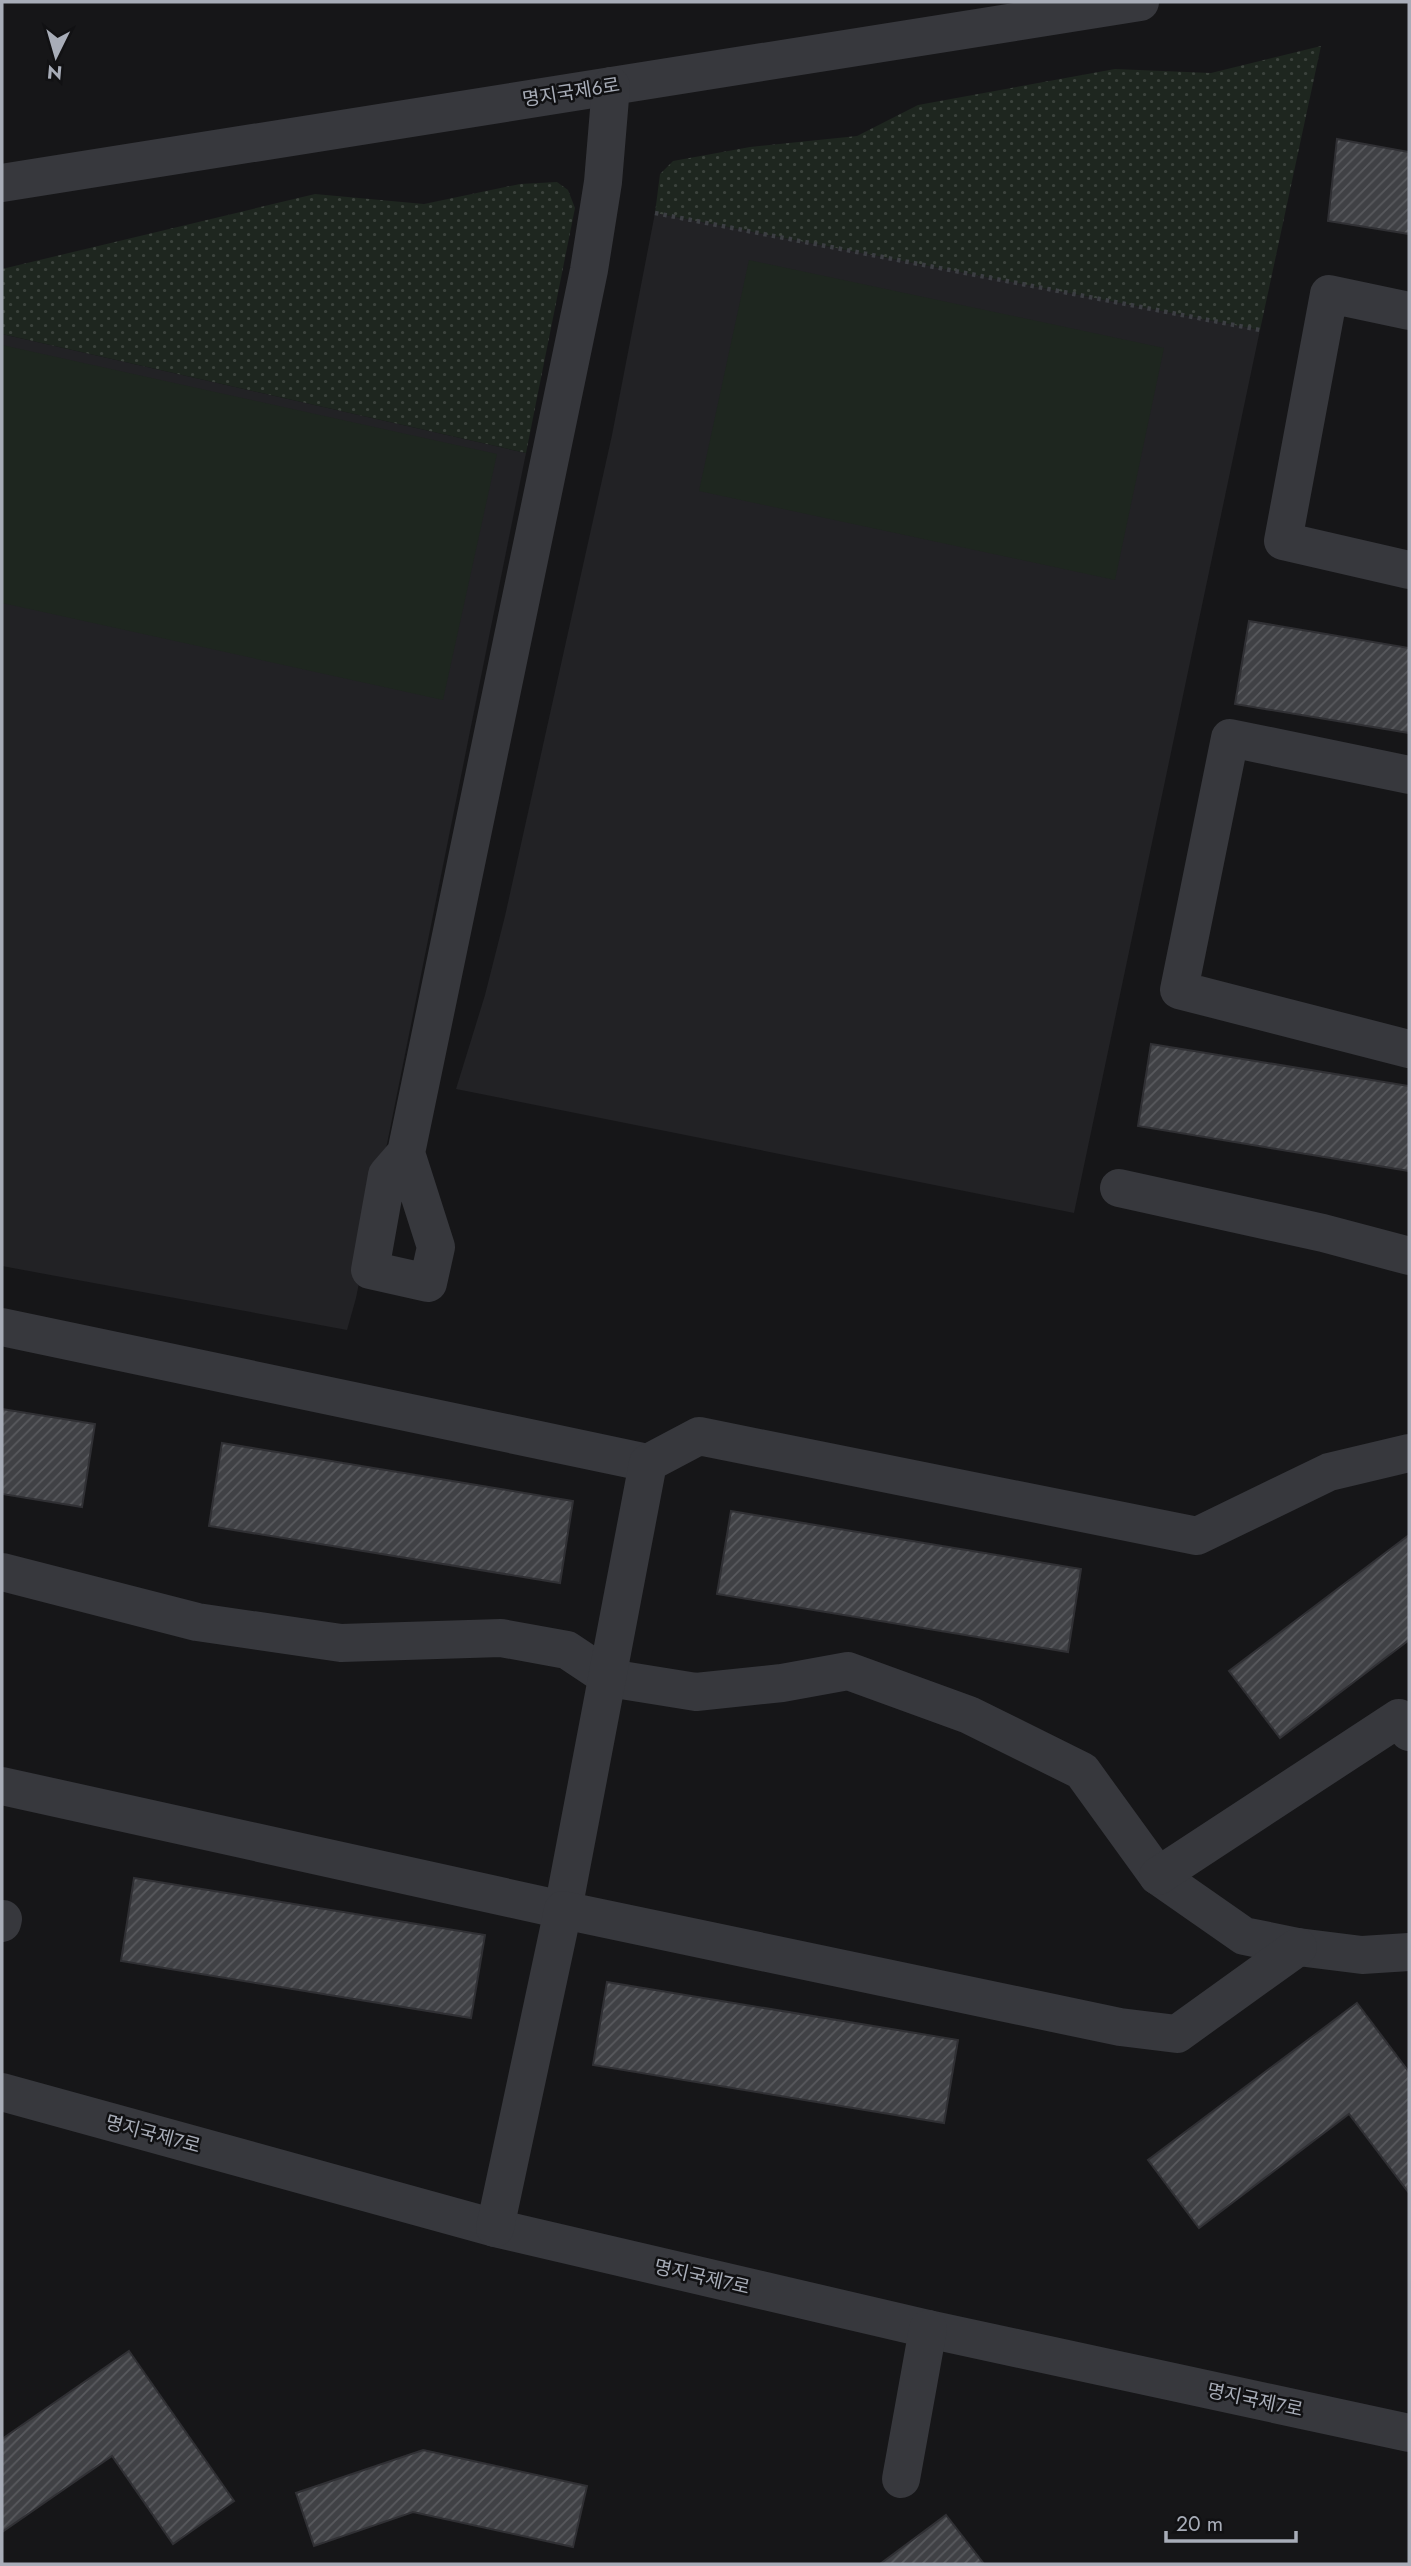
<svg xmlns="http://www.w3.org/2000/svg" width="1411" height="2566" font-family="Jost,'Noto Sans KR',sans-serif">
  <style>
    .built { fill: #222225 }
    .grass { fill: #1e261f }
    .park { fill: url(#park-dots) }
    .building { fill: url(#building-hatch); stroke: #303034; stroke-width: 2 }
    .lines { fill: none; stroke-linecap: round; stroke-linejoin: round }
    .path { stroke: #3d3f44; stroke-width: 4.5; stroke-dasharray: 3.5 5; stroke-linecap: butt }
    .minor { stroke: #37383d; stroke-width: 38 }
    .labels { text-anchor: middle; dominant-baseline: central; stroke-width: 5; stroke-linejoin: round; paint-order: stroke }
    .street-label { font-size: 19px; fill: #a8adb8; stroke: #111113 }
  </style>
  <defs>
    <pattern id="park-dots" width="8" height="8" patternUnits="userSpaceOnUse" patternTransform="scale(1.75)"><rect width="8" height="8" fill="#1e261f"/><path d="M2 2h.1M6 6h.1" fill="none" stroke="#3c433d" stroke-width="1.8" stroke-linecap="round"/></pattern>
    <pattern id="building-hatch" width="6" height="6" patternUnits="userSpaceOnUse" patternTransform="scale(1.75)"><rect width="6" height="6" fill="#404145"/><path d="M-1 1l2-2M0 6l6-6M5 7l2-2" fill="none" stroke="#595a5e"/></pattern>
  </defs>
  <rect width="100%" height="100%" fill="#161618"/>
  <g class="built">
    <polygon points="655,213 1260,330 1074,1213 456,1089 485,995 505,916 612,435"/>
    <polygon points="2,334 526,453 356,1298 347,1330 2,1266"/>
  </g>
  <g class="grass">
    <polygon points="749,260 1164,348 1115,580 699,491"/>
    <polygon points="2,345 497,454 443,700 2,603"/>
  </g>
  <g class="park">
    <polygon points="1321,46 1260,330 655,213 660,174 673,161 750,147 857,136 918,105 1115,69 1211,73"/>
    <polygon points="557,182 568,190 575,208 526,453 2,334 2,269 315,194 424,204 520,184"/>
  </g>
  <g class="building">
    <polygon points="1337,139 1409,152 1409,234 1328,221"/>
    <polygon points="1249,621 1409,648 1409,733 1235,704"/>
    <polygon points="1151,1044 1409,1086 1409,1171 1138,1126"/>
    <polygon points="2,1409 95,1424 82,1507 2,1494"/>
    <polygon points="222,1443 573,1501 560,1583 209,1526"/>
    <polygon points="731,1511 1081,1569 1068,1652 717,1594"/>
    <polygon points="1409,1535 1409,1640 1280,1738 1229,1671"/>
    <polygon points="134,1878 485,1935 471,2018 121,1961"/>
    <polygon points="607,1982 958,2040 944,2123 593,2065"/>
    <polygon points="1357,2003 1409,2072 1409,2193 1349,2114 1199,2228 1148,2160"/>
    <polygon points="129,2351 234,2501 173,2544 112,2456 2,2532 2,2439"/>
    <polygon points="423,2450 587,2486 573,2547 413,2512 314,2546 296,2493"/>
    <polygon points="946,2515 984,2564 880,2564"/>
  </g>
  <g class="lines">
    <polyline class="path" points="655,213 1260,330"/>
    <g class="minor">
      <polyline points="2,183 1140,2"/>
      <polyline points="1409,311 1329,294 1283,541 1409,570"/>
      <polyline points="1409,775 1230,738 1179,990 1409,1049"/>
      <polyline points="406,1153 387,1175 370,1270 428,1283 436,1247 406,1153 589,270 603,182 611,86"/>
      <polyline points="1119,1188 1323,1233 1409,1256"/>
      <polyline points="2,1327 648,1463"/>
      <polyline points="2,1572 197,1622 341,1643 501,1638 567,1650 609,1678 696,1692 782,1683 848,1671 969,1715 1082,1771 1158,1876 1244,1936 1298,1947 1362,1955 1409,1952"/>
      <polyline points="2,1786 563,1910 648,1463 699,1436 1197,1536 1329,1472 1409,1453"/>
      <polyline points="1158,1876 1399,1718 1409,1732"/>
      <polyline points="2,1923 3,1919"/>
      <polyline points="2,2092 495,2228 928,2329 1409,2433"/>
      <polyline points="495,2228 563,1910 1120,2027 1177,2034 1298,1947"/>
      <polyline points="901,2479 928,2329"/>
    </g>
  </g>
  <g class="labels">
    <g class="street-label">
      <text transform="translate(571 92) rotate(-9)">명지국제6로</text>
      <text transform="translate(153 2134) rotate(15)">명지국제7로</text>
      <text transform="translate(702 2277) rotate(13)">명지국제7로</text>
      <text transform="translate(1255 2400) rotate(12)">명지국제7로</text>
    </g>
  </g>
  <rect width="1411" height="2566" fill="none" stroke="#a8adb8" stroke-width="7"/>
  <g transform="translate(56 56) rotate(185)" stroke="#111113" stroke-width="5" paint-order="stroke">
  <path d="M0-5L12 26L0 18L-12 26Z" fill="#a8adb8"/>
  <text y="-10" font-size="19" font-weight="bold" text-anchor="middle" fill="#a8adb8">N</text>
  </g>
  <path d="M1166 2531v10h130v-10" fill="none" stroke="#a8adb8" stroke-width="3.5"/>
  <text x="1176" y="2531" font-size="21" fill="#a8adb8" stroke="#111113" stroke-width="5" paint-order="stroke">20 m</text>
</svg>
